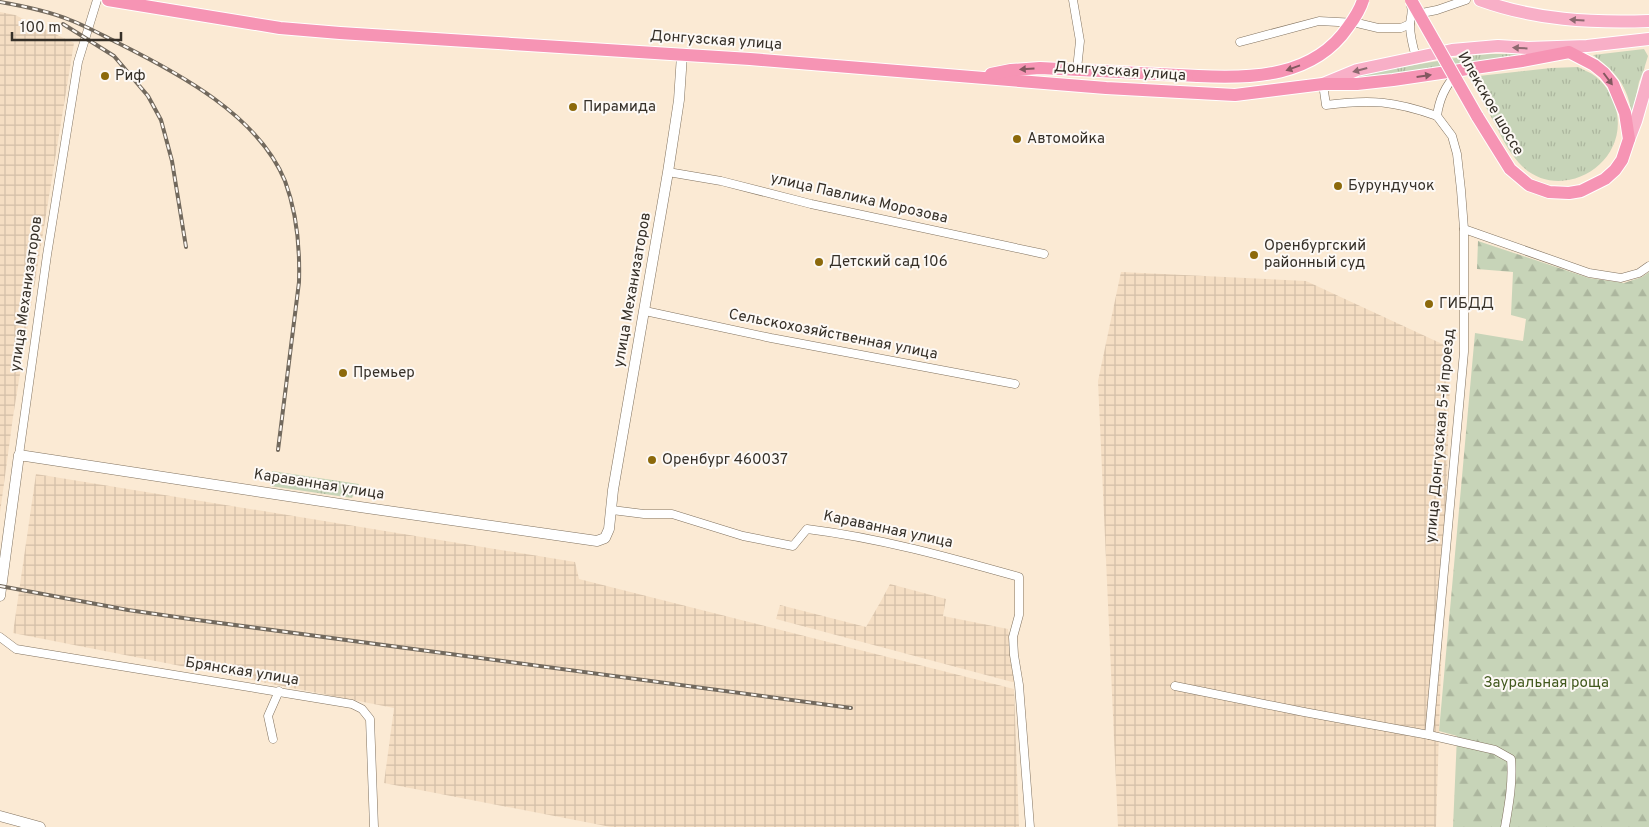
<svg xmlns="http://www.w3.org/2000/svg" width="1649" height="827" font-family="Overpass,sans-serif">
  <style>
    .industrial { fill: url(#industrial-grid) }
    .grass { fill: url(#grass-tufts) }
    .forest { fill: url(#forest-firs) }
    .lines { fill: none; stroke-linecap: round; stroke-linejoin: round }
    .minor-casing { stroke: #81725f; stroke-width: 9 }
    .tertiary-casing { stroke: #81725f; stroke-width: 11 }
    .primary-casing { stroke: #fff; stroke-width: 14 }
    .trunk-casing { stroke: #fff; stroke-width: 14 }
    .minor { stroke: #fff; stroke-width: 8 }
    .tertiary { stroke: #fff; stroke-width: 10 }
    .primary { stroke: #f8afc7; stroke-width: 12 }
    .trunk { stroke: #f694b4; stroke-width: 12 }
    .rail-casing { stroke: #72695d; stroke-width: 4 }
    .rail { stroke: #fdf9f5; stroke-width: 2; stroke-dasharray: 5.5; stroke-linecap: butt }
    .trunk-bridge-casing { stroke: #fff; stroke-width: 14; stroke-linecap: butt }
    .trunk-bridge { stroke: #f694b4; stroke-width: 12 }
    .oneway { fill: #8d6970 }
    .oneway2 { fill: #835860 }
    .poi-dot { fill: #8c690b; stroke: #fdf9f5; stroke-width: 2 }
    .labels { text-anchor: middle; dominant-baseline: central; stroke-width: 4; stroke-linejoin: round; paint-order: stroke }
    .street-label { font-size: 15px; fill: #363028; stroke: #fdf9f5 }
    .poi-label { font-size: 15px; fill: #363028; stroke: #fdf9f5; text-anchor: start }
    .park-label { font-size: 15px; fill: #42591d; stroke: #fdf9f5 }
  </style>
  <defs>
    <pattern id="industrial-grid" width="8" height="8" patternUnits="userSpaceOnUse" patternTransform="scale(1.25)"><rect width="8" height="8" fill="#f5dec3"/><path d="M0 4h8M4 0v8" fill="none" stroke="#d3bfa8"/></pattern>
    <pattern id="grass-tufts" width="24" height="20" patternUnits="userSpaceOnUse" patternTransform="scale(1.25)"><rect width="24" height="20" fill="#c7d4b8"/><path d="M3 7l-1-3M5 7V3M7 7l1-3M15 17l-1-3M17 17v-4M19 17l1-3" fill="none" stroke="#acb69e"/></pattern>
    <pattern id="forest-firs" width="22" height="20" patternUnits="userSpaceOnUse" patternTransform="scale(1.25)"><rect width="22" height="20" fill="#c7d4b8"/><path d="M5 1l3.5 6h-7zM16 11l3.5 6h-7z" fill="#acb69e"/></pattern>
  </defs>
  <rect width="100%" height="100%" fill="#fbead4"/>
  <g class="industrial">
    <polygon points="0,12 15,15 74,43 13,417 0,513"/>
    <polygon points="1121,272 1306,281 1451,348 1436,827 1118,827 1098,381"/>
    <polygon points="36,474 575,562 579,579 1014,689 1019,827 611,827 384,783 394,708 13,633"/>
    <polygon points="890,584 946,599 943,616 1008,629 1016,683 776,619 780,605 866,627 881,601"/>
  </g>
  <g class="grass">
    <path d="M 1644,49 L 1648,56 L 1644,69 L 1639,82 L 1632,115 C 1628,86 1616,72 1593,55 Z"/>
    <polygon points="1491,54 1535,54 1342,81 1362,74 1467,56"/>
    <path d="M 1578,67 C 1583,70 1590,72 1595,76 C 1603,82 1610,92 1613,100 C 1638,161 1560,208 1519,163 C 1510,153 1503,140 1497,128 C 1488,111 1479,94 1470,77 L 1551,68 Z"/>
    <polygon points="272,471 359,484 352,498 270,486"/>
  </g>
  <polygon class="forest" points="1478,241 1589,278 1624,283 1642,277 1649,272 1649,827 1453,827 1457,736 1439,731 1475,333 1523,341 1526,319 1511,315 1513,272 1477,269"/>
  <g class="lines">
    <g class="minor-casing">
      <g id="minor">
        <polyline points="1073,0 1080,41 1077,69"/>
        <path d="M 1411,6 C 1413,13 1410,18 1410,25 C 1410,36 1413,47 1416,57"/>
        <polyline points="1417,14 1437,10 1466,0"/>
        <polyline points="1240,42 1319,21 1357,23 1378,28 1401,28 1410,24"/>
        <path d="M 1323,84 L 1326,105 C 1371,99 1394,101 1437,116"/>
        <path d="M 1437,116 C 1439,101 1445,86 1456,75"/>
        <polyline points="668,172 721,181 811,204 1044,254"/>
        <polyline points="1464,229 1589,273 1621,278 1639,273 1649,266"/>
        <polyline points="645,311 771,338 1015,384"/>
        <polyline points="19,455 47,255 78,62 97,0"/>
        <path d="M 612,510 L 644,514 L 672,514 L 743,536 L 793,546 L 807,529 C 880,538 948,557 1019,577 L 1019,615 L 1013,637 L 1014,655 L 1019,685 L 1030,827"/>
        <polyline points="0,637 16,649 352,704 362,709 370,719 374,827"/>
        <path d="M 1175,686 L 1304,712 L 1429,735 L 1495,750 L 1511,759 C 1513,782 1509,804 1505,827"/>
        <polyline points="1429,735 1464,352 1464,229 1461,190 1457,154 1452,136 1437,116"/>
        <polyline points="273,739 268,716 279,691"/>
      </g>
    </g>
    <g class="tertiary-casing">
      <g id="tertiary">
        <polyline points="0,596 19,455 360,507 590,540 597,541 605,538 609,529 613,490 668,172 679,100 682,55"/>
        <polyline points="0,816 40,827"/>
      </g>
    </g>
    <g class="primary-casing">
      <g id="primary">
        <path d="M 1480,0 C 1535,20 1591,23 1649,21"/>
        <polyline points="1323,84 1357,70 1452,50 1498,46 1528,48 1587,46 1649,39"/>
        <polyline points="1629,139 1636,121 1649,76"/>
      </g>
    </g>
    <g class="trunk-casing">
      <g id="trunk">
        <polyline points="108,0 280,28 340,33 750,59 1106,88 1235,95 1323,84 1357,84 1393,80 1522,61 1569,52 1594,65 1604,73 1613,84 1625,113 1629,139 1622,160 1615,170 1605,179 1581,191 1569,193 1549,192 1529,185 1510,169 1477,116"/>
        <polyline points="991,74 1011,70 1040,68 1198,76"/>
      </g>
    </g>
    <use href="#minor" class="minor"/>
    <use href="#tertiary" class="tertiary"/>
    <use href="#primary" class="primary"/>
    <use href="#trunk" class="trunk"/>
    <g class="rail-casing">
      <g id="rail">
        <path d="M 0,2 C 23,6 48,11 70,20 C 86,26 102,35 118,43 C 178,73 258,115 285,181 C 297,213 300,249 299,282 L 278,450"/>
        <polyline points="63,24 114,56 148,96 161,120 172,161 186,247"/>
        <polyline points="0,586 128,610 190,619 851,708"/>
      </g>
    </g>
    <use href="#rail" class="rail"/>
    <g class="trunk-bridge-casing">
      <g id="trunk-bridge">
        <polyline points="1411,0 1477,116"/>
        <path d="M 1198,76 C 1252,79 1314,77 1348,27 C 1354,19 1360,10 1363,0"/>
      </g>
    </g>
    <use href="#trunk-bridge" class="trunk-bridge"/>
  </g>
  <defs><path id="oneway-solid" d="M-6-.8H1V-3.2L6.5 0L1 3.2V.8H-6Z" transform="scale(1.25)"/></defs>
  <g class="oneway">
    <use href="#oneway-solid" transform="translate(1577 20) rotate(-176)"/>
    <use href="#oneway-solid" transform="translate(1520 48) rotate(-177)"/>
    <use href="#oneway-solid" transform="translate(1360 70) rotate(165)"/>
  </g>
  <g class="oneway2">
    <use href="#oneway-solid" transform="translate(1293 68) rotate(160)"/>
    <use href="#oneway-solid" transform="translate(1027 69) rotate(177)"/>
    <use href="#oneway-solid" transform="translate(1424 76) rotate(-8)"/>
    <use href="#oneway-solid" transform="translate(1608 79) rotate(53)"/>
  </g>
  <g class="poi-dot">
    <circle cx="105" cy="76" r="5"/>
    <circle cx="573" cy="107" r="5"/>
    <circle cx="1017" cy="139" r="5"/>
    <circle cx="1338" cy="186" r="5"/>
    <circle cx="1254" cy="255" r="5"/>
    <circle cx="819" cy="262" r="5"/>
    <circle cx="1429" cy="304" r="5"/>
    <circle cx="343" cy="373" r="5"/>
    <circle cx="652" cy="460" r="5"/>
  </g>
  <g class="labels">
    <g class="street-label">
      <text transform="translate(716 41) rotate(4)">Донгузская улица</text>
      <text transform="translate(1120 72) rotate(4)">Донгузская улица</text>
      <text transform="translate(1490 104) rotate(60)">Илекское шоссе</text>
      <text transform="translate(859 199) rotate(13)">улица Павлика Морозова</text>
      <text transform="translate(633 290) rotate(-80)">улица Механизаторов</text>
      <text transform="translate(27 294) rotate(-82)">улица Механизаторов</text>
      <text transform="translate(833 335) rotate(11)">Сельскохозяйственная улица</text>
      <text transform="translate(1441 436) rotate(-85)">улица Донгузская 5-й проезд</text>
      <text transform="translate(319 485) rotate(9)">Караванная улица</text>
      <text transform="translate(888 530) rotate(12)">Караванная улица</text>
      <text transform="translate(242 672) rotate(9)">Брянская улица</text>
    </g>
    <g class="poi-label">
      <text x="115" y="76">Риф</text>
      <text x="583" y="107">Пирамида</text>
      <text x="1027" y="139">Автомойка</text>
      <text x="1348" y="186">Бурундучок</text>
      <text x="1264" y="246">Оренбургский<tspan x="1264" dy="17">районный суд</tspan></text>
      <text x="829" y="262">Детский сад 106</text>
      <text x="1439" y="304">ГИБДД</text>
      <text x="353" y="373">Премьер</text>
      <text x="662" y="460">Оренбург 460037</text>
    </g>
    <g class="park-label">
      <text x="1546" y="683">Зауральная роща</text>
    </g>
  </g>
  <path d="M12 32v8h109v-8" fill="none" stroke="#363028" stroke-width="2.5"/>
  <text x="20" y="32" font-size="15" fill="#363028" stroke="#fdf9f5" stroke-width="4" paint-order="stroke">100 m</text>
</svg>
